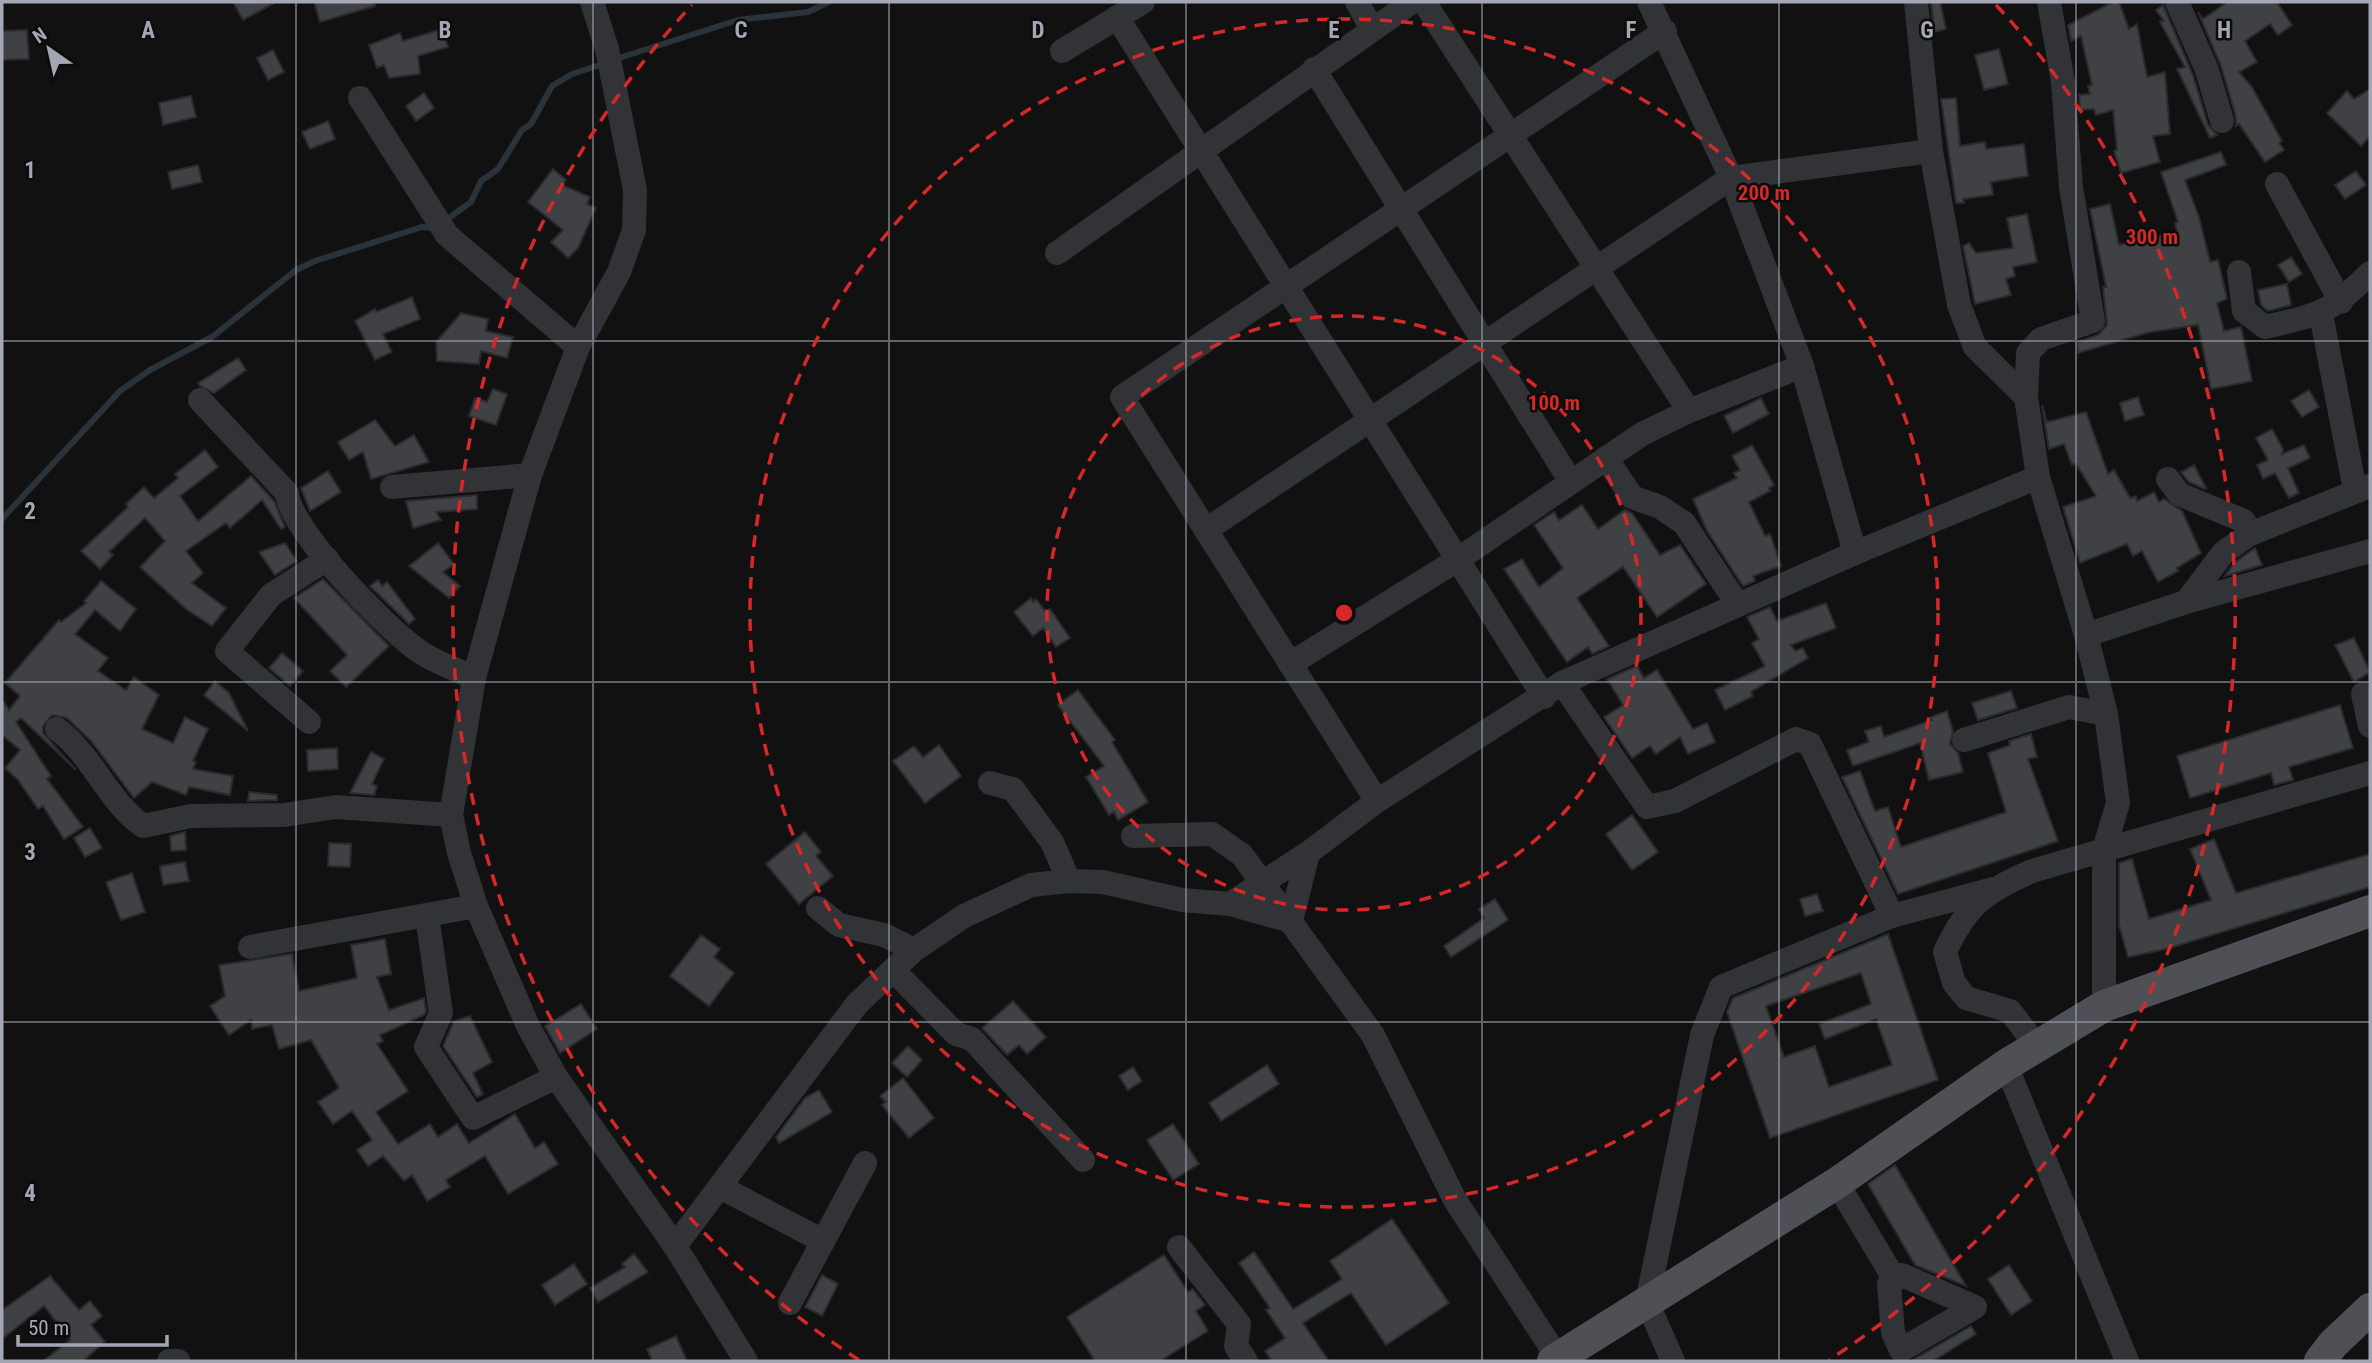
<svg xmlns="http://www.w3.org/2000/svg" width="2372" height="1363" font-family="'Roboto Condensed',sans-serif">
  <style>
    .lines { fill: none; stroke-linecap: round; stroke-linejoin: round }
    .stream { stroke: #2b333a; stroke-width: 6 }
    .building { fill: #404145; stroke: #2b2b2e; stroke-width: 2; fill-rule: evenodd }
    .minor { stroke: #323337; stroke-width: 24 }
    .major { stroke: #4e5056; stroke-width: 32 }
    .grid { fill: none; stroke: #a3a7b3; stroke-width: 2; stroke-opacity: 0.55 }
    .ring { fill: none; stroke: #d62828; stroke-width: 3.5; stroke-dasharray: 12 9 }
    .grid-label { font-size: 23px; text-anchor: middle; font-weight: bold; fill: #a3a7b3; stroke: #0c0c0d; stroke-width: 5; stroke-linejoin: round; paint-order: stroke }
    .centre { fill: #d62828; stroke: #0c0c0d; stroke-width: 3.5 }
    .ring-label { font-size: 21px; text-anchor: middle; font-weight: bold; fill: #d62828; stroke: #0c0c0d; stroke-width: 5; stroke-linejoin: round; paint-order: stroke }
  </style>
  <rect width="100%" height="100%" fill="#111112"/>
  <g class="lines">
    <g class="stream">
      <polyline points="616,59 738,20 808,12 829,2"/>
      <polyline points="446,220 471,202 481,181 498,169 522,130 531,124 552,86 572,74 603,64"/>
      <polyline points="2,519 120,391 150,370 212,337 296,270 315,261 422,227 434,228"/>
    </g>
  </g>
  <g class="building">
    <polygon points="233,2 276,2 243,20"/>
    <polygon points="314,2 374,2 375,6 320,22"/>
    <polygon points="1931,2 1940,2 1946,29 1934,32"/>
    <polygon points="2113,2 2119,2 2129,29 2137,24 2147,77 2165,72 2170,134 2153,136 2160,162 2121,173 2114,151 2117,150 2113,110 2096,115 2094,109 2080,110 2079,95 2090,94 2088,86 2092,85 2081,36 2071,41 2068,25"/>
    <polygon points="2227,2 2277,2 2292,25 2278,35 2270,24 2245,41 2257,62 2239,72 2252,87 2282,141 2279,143 2284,150 2265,162 2239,124 2236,126 2236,117 2221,66 2198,12 2203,19"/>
    <polygon points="2163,5 2193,75 2208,125 2217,135 2210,138 2177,69 2185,67 2160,22 2164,21 2156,10"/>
    <polygon points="442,29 448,47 418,56 420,74 389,78 384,65 377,68 369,45 400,33 403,41"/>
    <polygon points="27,30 29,59 2,60 2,31"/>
    <polygon points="1999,49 2008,84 1984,90 1975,55"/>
    <polygon points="273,50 284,72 268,80 257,58"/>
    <polygon points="2370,89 2370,136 2361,146 2327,113 2347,91 2354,99"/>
    <polygon points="424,93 434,108 416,121 406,106"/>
    <polygon points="191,96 196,117 163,125 159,103"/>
    <polygon points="1956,98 1960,146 1985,142 1986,149 2024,144 2028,176 1991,182 1993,195 1963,199 1964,203 1956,203 1941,99"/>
    <polygon points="328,121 335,139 310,149 302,132"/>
    <polygon points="2221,152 2226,165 2185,180 2199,217 2210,262 2218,260 2227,299 2217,303 2224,331 2241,327 2252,381 2211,389 2198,325 2150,332 2078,353 2077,342 2098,335 2107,325 2103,287 2106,287 2090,209 2110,204 2119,245 2177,232 2175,223 2178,222 2161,172"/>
    <polygon points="198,165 202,182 172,189 168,172"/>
    <polygon points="553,169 566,180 562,185 590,197 587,204 596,208 578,248 568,258 551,242 563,230 528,202"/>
    <polygon points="2356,171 2366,185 2345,199 2335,185"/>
    <polygon points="2027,214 2037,262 2013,267 2015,276 2006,279 2011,295 1975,304 1963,246 1969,243 1976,253 2013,248 2007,218"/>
    <polygon points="2291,257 2302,274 2289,282 2278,265"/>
    <polygon points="2287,284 2291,305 2268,311 2261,305 2258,290"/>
    <polygon points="412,297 420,319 383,334 392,352 375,360 355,321 375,309 376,312"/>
    <polygon points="461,313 488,319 486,331 513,337 507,358 481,351 479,364 437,361 436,342"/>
    <polygon points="238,358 246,370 214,393 200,386 198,383"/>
    <polygon points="493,389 507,394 496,425 469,416 475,398 487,402"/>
    <polygon points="2309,390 2319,407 2302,417 2291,401"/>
    <polygon points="2138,397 2144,415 2125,421 2120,403"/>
    <polygon points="1761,398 1769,414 1733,433 1724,416"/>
    <polygon points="2042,405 2047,422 2086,412 2108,474 2114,470 2130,498 2136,496 2137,501 2154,492 2159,502 2164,499 2182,511 2201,553 2177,568 2178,571 2158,582 2142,551 2133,556 2127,544 2080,563 2063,507 2096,496 2076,464 2072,465 2064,444 2049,449"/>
    <polygon points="375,420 395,446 414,435 429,462 371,479 363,452 349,460 338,442"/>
    <polygon points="2272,429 2283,449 2282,454 2304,445 2310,458 2288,468 2299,493 2289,498 2275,473 2263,479 2257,465 2268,460 2256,438"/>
    <polygon points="1752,445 1774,485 1769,488 1770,491 1749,502 1765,536 1770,534 1781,566 1753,576 1755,581 1743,586 1707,531 1693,499 1737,478 1734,473 1740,470 1732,456"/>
    <polygon points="205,450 218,467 180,496 198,521 251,476 274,501 285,527 281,529 262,500 230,528 226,523 186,551 203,573 192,583 226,608 212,626 186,609 140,567 165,541 145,518 109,552 113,555 100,569 81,551 128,507 126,504 144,487 154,498 178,478 175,474"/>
    <polygon points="2194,465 2206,488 2205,489 2189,482 2181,472"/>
    <polygon points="328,471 341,492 310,511 301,488"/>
    <polygon points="477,495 477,509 436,512 441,520 413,528 406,501"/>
    <polygon points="1582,505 1598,529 1625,510 1632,513 1660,555 1680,545 1706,584 1657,617 1623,567 1577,598 1609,646 1592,654 1588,647 1567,662 1504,569 1522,559 1539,587 1563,568 1534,525 1554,512 1559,520"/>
    <polygon points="285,543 297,561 275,575 259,552"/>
    <polygon points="438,543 454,564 443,572 460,586 449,598 409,566"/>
    <polygon points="2255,548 2262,565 2225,576 2234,563"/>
    <polygon points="323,579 389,646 346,687 330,671 347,655 294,598"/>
    <polygon points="378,580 382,586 387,582 415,619 409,624 370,586"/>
    <polygon points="101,581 136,609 120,631 95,610 75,634 108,658 98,671 126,690 134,677 159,695 142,729 173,743 185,717 208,729 193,761 196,762 193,769 233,776 230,795 189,787 186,795 152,782 134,798 92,742 67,718 52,715 43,726 43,733 76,770 21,718 16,722 51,776 47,779 83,827 64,839 43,806 38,809 18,780 5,768 20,750 2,735 2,699 9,710 20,696 5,683 59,620 61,622 86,603 84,601"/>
    <polygon points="1031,598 1033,602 1036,599 1046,612 1050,609 1070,638 1056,647 1043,628 1033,636 1014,612"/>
    <polygon points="1826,603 1836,628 1791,645 1795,651 1803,648 1808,658 1751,692 1753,696 1725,710 1715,690 1765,666 1752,643 1759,639 1747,617 1770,607 1777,621"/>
    <polygon points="2354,638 2370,672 2354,682 2335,645"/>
    <polygon points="282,653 303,671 290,686 269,668"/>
    <polygon points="1637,666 1644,678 1657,670 1693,729 1707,723 1715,742 1688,754 1680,737 1656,754 1650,746 1632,758 1604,717 1623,705 1607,679"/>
    <polygon points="215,681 229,693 248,731 204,695"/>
    <polygon points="1078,690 1115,740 1112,742 1148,802 1118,820 1114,812 1109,815 1086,777 1104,766 1058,705"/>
    <polygon points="2011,691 2017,708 1978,720 1972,703"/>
    <polygon points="2340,705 2353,748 2289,767 2293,780 2274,785 2271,773 2190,798 2177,756"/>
    <polygon points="1947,711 1953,731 1950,744 1958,753 1963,772 1929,780 1920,743 1853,766 1847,750 1869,742 1865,731 1881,726 1884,737 1932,720 1931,717"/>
    <polygon points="2031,734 2037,757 2028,759 2058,841 1898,894 1842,777 1860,771 1875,811 1888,807 1901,847 2006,812 1988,753 2010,745 2009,741"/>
    <polygon points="939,745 961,776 925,803 893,761 914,746 923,757"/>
    <polygon points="337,748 338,769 308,771 307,750"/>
    <polygon points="371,752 384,759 372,784 377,786 374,795 350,793"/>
    <polygon points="249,792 277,795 277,800 248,801"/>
    <polygon points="1632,815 1658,852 1632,870 1606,834"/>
    <polygon points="90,828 102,848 85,857 74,838"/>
    <polygon points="185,832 186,850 171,851 170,836"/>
    <polygon points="805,832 821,852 816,856 833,876 799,904 766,864"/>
    <polygon points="2214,839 2236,893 2370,854 2370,887 2166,949 2128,957 2119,925 2119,863 2132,859 2149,919 2211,900 2190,849"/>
    <polygon points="329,843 351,844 350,867 328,866"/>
    <polygon points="185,862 189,881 163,885 160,866"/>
    <polygon points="132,873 145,912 121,920 106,882"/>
    <polygon points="1817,894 1823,911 1805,916 1800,899"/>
    <polygon points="1495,899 1508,920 1451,957 1444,946 1484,918 1479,909"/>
    <path d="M 1888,934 L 1938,1080 L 1770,1138 L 1727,1012 L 1733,998 ZM 1861,973 L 1871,1004 L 1819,1024 L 1825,1039 L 1876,1019 L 1892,1065 L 1829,1087 L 1815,1046 L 1784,1057 L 1766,1006 Z"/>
    <polygon points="701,935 720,949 714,957 734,973 709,1006 670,976"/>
    <polygon points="385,939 391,974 377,977 389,1010 424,998 426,1011 424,1015 380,1035 383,1041 377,1044 408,1091 376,1112 398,1144 430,1124 438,1137 457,1124 469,1143 515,1114 535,1148 544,1142 558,1164 508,1194 485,1156 446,1180 450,1187 427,1201 412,1175 404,1181 383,1156 368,1166 357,1150 372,1140 352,1111 333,1124 318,1102 339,1088 311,1040 279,1049 272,1025 252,1029 251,1020 229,1035 210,1006 225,996 219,965 292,954 299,991 357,978 351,945"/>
    <polygon points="1013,1001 1046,1037 1027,1054 1019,1045 1007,1055 982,1028"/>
    <polygon points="581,1004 597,1029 560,1053 545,1026"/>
    <polygon points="470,1016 492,1062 473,1073 483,1094 477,1097 443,1046 454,1021"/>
    <polygon points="908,1046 922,1060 907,1077 892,1063"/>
    <polygon points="1267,1065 1279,1084 1221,1121 1209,1103"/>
    <polygon points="1133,1067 1142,1081 1128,1090 1119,1076"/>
    <polygon points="903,1078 934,1118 909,1138 882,1105 886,1102 880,1096"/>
    <polygon points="819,1090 832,1112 779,1143 776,1137 805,1098"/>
    <polygon points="1173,1124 1199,1164 1173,1180 1147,1140"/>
    <polygon points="1895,1165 1966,1286 1915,1265 1868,1184"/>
    <polygon points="1392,1219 1449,1303 1386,1345 1351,1293 1303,1323 1329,1361 1272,1361 1265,1351 1285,1338 1266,1310 1270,1308 1239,1263 1254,1252 1293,1309 1342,1279 1330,1261"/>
    <polygon points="634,1254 648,1272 598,1302 590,1288 625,1267 622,1264"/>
    <polygon points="1164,1255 1188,1292 1193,1289 1205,1305 1196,1311 1208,1331 1160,1361 1095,1361 1067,1317"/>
    <polygon points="574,1264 587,1284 555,1305 542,1285"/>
    <polygon points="2009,1265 2032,1301 2011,1315 1988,1279"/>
    <polygon points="822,1275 838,1284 822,1316 805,1307"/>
    <polygon points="50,1276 79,1310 90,1301 102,1316 91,1325 105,1342 83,1361 43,1361 70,1340 44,1306 2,1339 2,1310"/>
    <polygon points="1971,1326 1976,1334 1933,1361 1911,1361"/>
    <polygon points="676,1336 687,1361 652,1361 647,1349"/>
  </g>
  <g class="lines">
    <g class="minor">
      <polyline points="592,2 607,49 635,190 634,230 619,272 578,347 530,475 474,678 451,815 459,853 476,906 528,1026 556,1077 675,1246 746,1361"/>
      <polyline points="1357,2 1372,29"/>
      <polyline points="1424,2 1689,411"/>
      <polyline points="1649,2 1731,178 1802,366 1855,553"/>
      <polyline points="1916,2 1931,151 1959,305 1975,347 2026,397 2038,477 2086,635 2106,714 2118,803 2104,850 2104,1006"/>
      <polyline points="2177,2 2207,70 2222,121"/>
      <polyline points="1117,17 1544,697"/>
      <polyline points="1062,51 1143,2"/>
      <polyline points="1314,69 1571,482"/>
      <polyline points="360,98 447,235 578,347"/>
      <polyline points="2277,184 2341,302"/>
      <polyline points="1057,253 1412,2"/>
      <path d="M 2239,272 L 2244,311 L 2265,327 C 2320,314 2329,314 2370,273"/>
      <polyline points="2321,314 2355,490"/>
      <polyline points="2026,397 2028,353 2041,339 2093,321 2071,187 2063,82 2049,2"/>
      <path d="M 200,400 L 287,493 C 290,530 384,626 416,649 C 433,662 456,669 474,678"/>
      <polyline points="1606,458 1632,497 1660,507 1684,523 1738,605"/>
      <polyline points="2168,479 2179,494 2244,521 2250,534"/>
      <polyline points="392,487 530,475"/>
      <polyline points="1206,530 1731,178 1931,151"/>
      <polyline points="2186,602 2224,552 2250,534 2370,486"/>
      <polyline points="2086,635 2186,602 2370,551"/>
      <polyline points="1290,664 1457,560 1642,434 1689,411 1802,366"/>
      <polyline points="1562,683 1647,807 1675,801 1796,739 1810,744 1892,916"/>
      <polyline points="2363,694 2370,726"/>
      <polyline points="309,722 227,651 271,595 327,559"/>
      <path d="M 57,729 C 93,756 107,800 143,826 L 191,816 L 284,815 L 336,807 L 451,815"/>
      <polyline points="1964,740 2069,707 2106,714"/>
      <polyline points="990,783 1013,789 1052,842 1069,881"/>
      <polyline points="1377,801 1122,397 1665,31"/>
      <polyline points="1133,836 1212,834 1242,855 1373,1035 1455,1200 1558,1358"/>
      <polyline points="1230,904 1291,921 1308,853"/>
      <polyline points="818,908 839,925 884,935 914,950"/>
      <polyline points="427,916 441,1013 426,1047 473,1118 556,1077"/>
      <polyline points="250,947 476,906"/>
      <polyline points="893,970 956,1034 972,1039 1083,1160"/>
      <path d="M 2036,1045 L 2010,1011 L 1966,998 L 1954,983 L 1945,952 C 1967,904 1985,892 2032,871 L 2370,773"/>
      <polyline points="2006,1065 2127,1361"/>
      <polyline points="1837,1183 1895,1280"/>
      <polyline points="720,1187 823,1241"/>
      <polyline points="675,1246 857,1004 914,950 964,916 1031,885 1069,881 1103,882 1182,900 1230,904 1308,853 1377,801 1562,683 1855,553 2038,477"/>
      <polyline points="1179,1247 1239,1324 1236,1346 1246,1361"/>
      <polygon points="1902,1275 1975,1307 1901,1350 1893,1333 1889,1284"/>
      <polyline points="790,1303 865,1163"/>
      <polyline points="169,1361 178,1361"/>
      <polyline points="1673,1361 1647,1302 1702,1035 1721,987 1892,916 1993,889"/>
    </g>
    <g class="major">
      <polyline points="1553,1361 1837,1183 2006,1065 2104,1006 2370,911"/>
      <polyline points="2320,1361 2333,1344 2370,1309"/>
    </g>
  </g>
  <path class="grid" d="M 296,2 L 296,1361M 593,2 L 593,1361M 889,2 L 889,1361M 1186,2 L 1186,1361M 1482,2 L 1482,1361M 1779,2 L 1779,1361M 2076,2 L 2076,1361M 2,341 L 2370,341M 2,682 L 2370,682M 2,1022 L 2370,1022"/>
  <g class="ring">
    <circle cx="1344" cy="613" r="297"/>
    <circle cx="1344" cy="613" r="594"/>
    <path d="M859 1360A891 891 0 0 1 692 5M1996 5A891 891 0 0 1 1829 1360"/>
  </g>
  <g class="grid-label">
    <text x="148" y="38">A</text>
    <text x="445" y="38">B</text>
    <text x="741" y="38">C</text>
    <text x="1038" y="38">D</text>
    <text x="1334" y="38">E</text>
    <text x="1631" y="38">F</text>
    <text x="1927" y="38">G</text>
    <text x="2224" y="38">H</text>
    <text x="30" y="178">1</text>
    <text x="30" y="519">2</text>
    <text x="30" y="860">3</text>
    <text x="30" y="1201">4</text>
  </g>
  <circle cx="1344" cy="613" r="10" class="centre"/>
  <g class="ring-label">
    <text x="1764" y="200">200 m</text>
    <text x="2152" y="244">300 m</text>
    <text x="1554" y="410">100 m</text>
  </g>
  <rect width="2372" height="1363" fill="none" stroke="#a3a7b3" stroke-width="7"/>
  <g transform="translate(49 49) rotate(326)" stroke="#0c0c0d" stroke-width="5" paint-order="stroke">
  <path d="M0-5L12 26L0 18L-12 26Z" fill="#a3a7b3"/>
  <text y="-10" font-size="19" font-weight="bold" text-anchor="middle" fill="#a3a7b3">N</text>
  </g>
  <path d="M18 1335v10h149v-10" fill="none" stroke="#a3a7b3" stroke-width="3.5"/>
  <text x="28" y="1335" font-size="21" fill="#a3a7b3" stroke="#0c0c0d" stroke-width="5" paint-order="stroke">50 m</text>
</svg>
